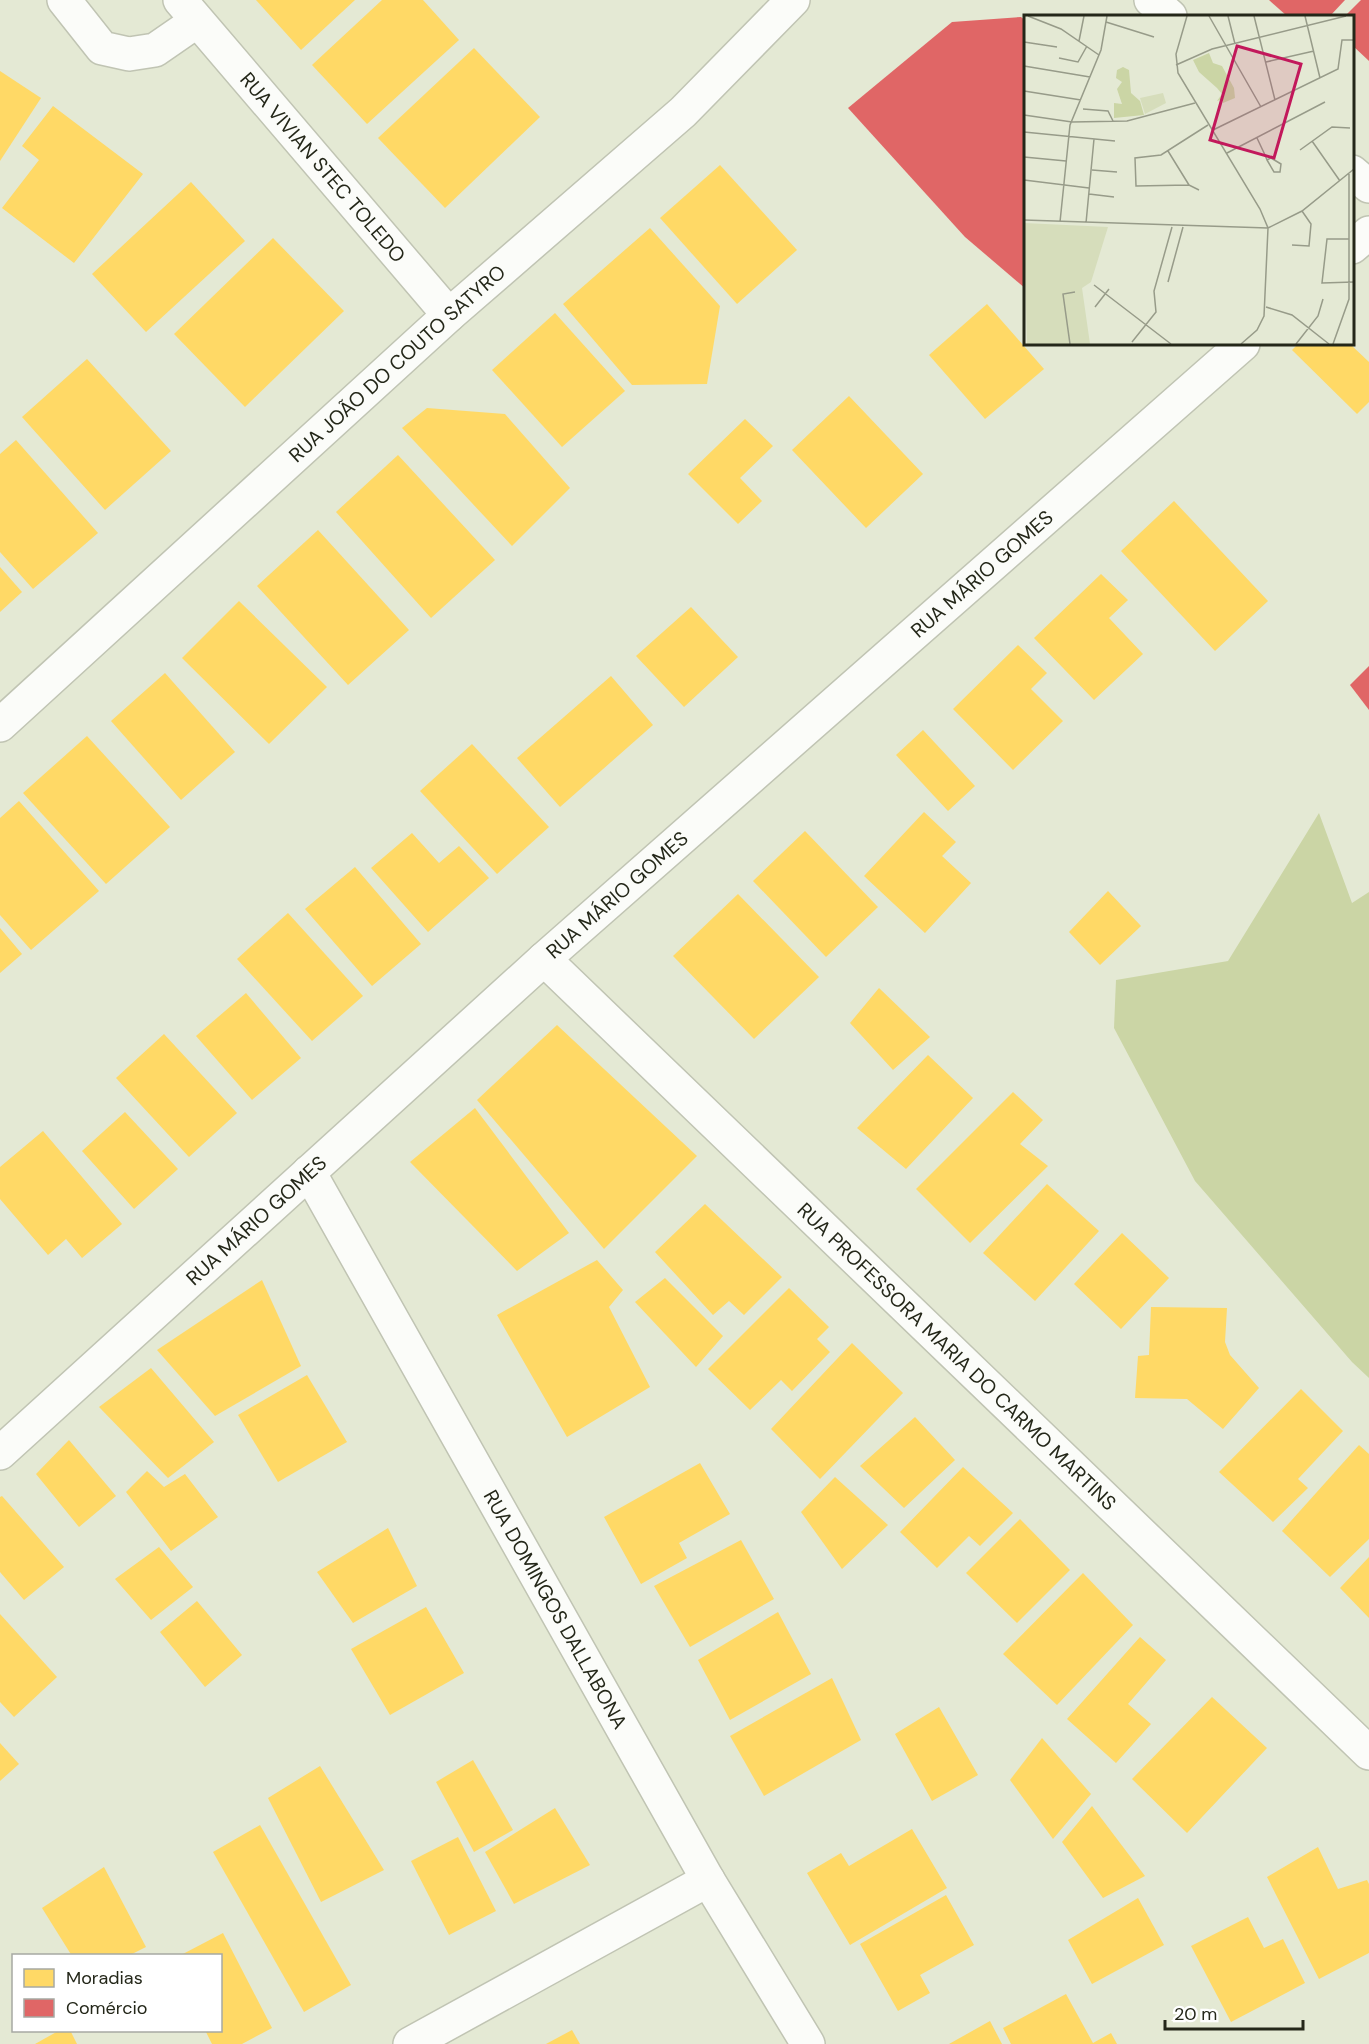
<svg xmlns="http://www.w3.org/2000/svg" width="1369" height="2044" font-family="'DM Sans',sans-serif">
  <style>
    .forest { fill: #cbd5a5 }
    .homes { fill: #ffd966 }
    .shops { fill: #e06666 }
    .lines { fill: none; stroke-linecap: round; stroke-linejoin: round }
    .street-casing { stroke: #c0c4b3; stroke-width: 36 }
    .secondary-casing { stroke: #c0c4b3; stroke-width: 36 }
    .street { stroke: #fbfcf9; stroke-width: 33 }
    .secondary { stroke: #fbfcf9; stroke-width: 33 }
    .labels { text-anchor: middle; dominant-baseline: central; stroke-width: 6; stroke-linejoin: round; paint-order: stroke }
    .street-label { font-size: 20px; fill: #242719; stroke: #fff }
    .inset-road { fill: none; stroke: #979b89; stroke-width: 1.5 }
    .view { fill: #c2185b; fill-opacity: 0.15; stroke: #c2185b; stroke-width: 3 }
    .inset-edge { fill: none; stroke: #242719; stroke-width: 3 }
  </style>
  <rect width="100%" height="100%" fill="#e4e9d4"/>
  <polygon class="forest" points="1319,813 1352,903 1369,892 1369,1378 1352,1362 1195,1181 1114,1028 1116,980 1228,961"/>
  <g class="homes">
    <polygon points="256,0 355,0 301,50"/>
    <polygon points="382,0 423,0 459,40 367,124 312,65"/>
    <polygon points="474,48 540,117 445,208 378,138"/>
    <polygon points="0,71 41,98 0,161"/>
    <polygon points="53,106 143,174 74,263 2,208 39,160 22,146"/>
    <polygon points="720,165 797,250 737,304 660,218"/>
    <polygon points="191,182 245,241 146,332 92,274"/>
    <polygon points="650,228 720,306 707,384 632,385 563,304"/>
    <polygon points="273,238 344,311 245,407 174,334"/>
    <polygon points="987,304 1044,369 985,419 929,355"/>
    <polygon points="555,313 625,391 562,447 492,370"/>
    <polygon points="1298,344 1350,344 1369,362 1369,402 1357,414 1292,350"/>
    <polygon points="87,359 171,451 105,510 22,417"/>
    <polygon points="849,396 923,474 866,528 792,450"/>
    <polygon points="427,408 505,414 570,488 512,546 402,428"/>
    <polygon points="745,419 773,446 740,478 762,501 738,524 688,474"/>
    <polygon points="16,440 98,533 33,589 0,552 0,454"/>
    <polygon points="398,455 495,560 431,618 336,512"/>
    <polygon points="1174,501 1268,601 1215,651 1121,551"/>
    <polygon points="318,530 409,630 348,685 257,586"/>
    <polygon points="0,567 22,592 0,612"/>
    <polygon points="1101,574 1128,600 1109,618 1143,654 1094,700 1034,638"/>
    <polygon points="239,601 327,687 269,744 182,658"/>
    <polygon points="691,607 738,657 684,707 636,656"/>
    <polygon points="1018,645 1047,673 1031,689 1063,721 1013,770 953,709"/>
    <polygon points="165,673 235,752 181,800 111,721"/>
    <polygon points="611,676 653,725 560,807 517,758"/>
    <polygon points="923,730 975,786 948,811 896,755"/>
    <polygon points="87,736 170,827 106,884 23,793"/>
    <polygon points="472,744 549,827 497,874 420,791"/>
    <polygon points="19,801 99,891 31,950 0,915 0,818"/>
    <polygon points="924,812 956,842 942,856 971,883 925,933 864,876"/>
    <polygon points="805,831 878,907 826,957 753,881"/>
    <polygon points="412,833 439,863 459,846 489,878 428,932 371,868"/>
    <polygon points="355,867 421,944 372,986 305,909"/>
    <polygon points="1108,891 1141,926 1100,965 1069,932"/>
    <polygon points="738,894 819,977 754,1039 673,956"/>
    <polygon points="288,913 363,996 312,1041 237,959"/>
    <polygon points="0,928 22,954 0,973"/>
    <polygon points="879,988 930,1037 893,1070 850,1023"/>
    <polygon points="246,993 301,1058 252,1100 196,1036"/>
    <polygon points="557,1025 697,1156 604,1249 477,1100"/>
    <polygon points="164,1034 237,1113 189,1157 116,1078"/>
    <polygon points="928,1055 973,1098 906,1169 857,1128"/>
    <polygon points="1013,1092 1043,1120 1020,1144 1048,1166 970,1243 916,1189"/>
    <polygon points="475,1108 569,1233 517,1271 410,1162"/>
    <polygon points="125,1112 178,1169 134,1209 82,1151"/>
    <polygon points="43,1131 122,1224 82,1258 66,1239 48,1255 0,1199 0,1167"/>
    <polygon points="1047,1184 1099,1231 1035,1301 983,1253"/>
    <polygon points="705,1204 782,1277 744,1315 729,1301 713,1315 655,1252"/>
    <polygon points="1122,1233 1169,1278 1121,1329 1074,1284"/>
    <polygon points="597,1260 623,1290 609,1307 650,1387 567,1437 497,1315"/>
    <polygon points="665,1278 723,1336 696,1367 635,1302"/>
    <polygon points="262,1280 301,1366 215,1416 157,1350"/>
    <polygon points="789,1288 829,1327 817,1339 830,1352 792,1391 781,1380 750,1410 708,1369"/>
    <polygon points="1151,1307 1227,1308 1225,1342 1230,1355 1259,1388 1223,1429 1187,1399 1135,1398 1138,1356 1149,1355"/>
    <polygon points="852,1343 903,1393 820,1479 771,1429"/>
    <polygon points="151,1368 214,1442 168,1478 99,1407"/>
    <polygon points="307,1375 347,1442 278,1482 238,1415"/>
    <polygon points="1301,1389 1343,1431 1298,1479 1308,1488 1273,1522 1219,1472"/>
    <polygon points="915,1417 955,1460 904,1508 860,1466"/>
    <polygon points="69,1440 116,1496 79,1527 36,1474"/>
    <polygon points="1359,1445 1369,1454 1369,1539 1330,1577 1282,1531"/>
    <polygon points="700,1463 730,1514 679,1543 687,1558 641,1584 604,1517"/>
    <polygon points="963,1467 1013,1513 980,1546 969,1536 937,1568 900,1532"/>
    <polygon points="147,1471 164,1487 185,1474 218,1517 171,1551 126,1492"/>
    <polygon points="835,1477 888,1525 842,1569 801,1512"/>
    <polygon points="2,1496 64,1567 24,1600 0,1572 0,1497"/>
    <polygon points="1020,1519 1070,1570 1017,1623 966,1573"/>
    <polygon points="388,1528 417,1586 353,1623 317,1572"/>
    <polygon points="741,1540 774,1599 690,1647 654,1586"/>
    <polygon points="159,1547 193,1587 151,1620 115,1579"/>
    <polygon points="1369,1557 1369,1618 1340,1588"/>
    <polygon points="1083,1573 1133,1625 1057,1705 1003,1654"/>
    <polygon points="197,1601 242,1655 205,1687 160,1632"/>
    <polygon points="426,1607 464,1673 390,1715 351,1649"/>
    <polygon points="778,1612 811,1674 730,1720 698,1660"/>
    <polygon points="0,1614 57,1677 14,1717 0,1702"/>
    <polygon points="1140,1637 1166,1660 1128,1704 1151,1724 1116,1763 1067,1719"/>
    <polygon points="832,1678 861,1740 764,1796 730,1736"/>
    <polygon points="1212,1697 1267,1748 1187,1833 1132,1779"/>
    <polygon points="939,1707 978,1775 932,1801 895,1734"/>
    <polygon points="1042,1738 1091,1794 1053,1839 1010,1780"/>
    <polygon points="0,1743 19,1764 0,1781"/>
    <polygon points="473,1760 513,1830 474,1852 436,1782"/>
    <polygon points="320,1766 384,1870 321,1902 268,1798"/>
    <polygon points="1092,1806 1145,1876 1103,1898 1062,1842"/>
    <polygon points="555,1808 590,1865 514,1904 485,1852"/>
    <polygon points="260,1825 351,1985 304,2012 213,1852"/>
    <polygon points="912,1829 947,1888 850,1945 807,1873 841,1853 849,1866"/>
    <polygon points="458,1837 496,1911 449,1935 411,1861"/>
    <polygon points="1318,1847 1338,1889 1367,1880 1369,1884 1369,1953 1319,1979 1267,1877"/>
    <polygon points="104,1867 146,1947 128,1956 72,1956 42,1908"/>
    <polygon points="946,1895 974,1945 920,1975 930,1993 898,2011 860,1944"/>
    <polygon points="1138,1898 1164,1945 1092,1984 1068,1940"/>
    <polygon points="1248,1917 1264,1948 1283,1939 1305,1983 1231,2022 1191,1946"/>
    <polygon points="223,1933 272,2028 242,2044 212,2044 205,2030 220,2030 220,1956 179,1956"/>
    <polygon points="1066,1994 1093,2043 1111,2033 1117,2044 1011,2044 1003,2028"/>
    <polygon points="990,2021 1002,2044 949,2044"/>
    <polygon points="60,2030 70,2030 77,2044 35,2044"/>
    <polygon points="572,2030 580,2044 546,2044"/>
  </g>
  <g class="shops">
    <polygon points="1269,0 1345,0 1330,16 1287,16"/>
    <polygon points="1361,0 1369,0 1369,61 1352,45 1352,16 1345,16"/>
    <polygon points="1021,17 1026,21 1026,289 965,237 848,108 952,22"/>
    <polygon points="1369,666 1369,710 1350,685"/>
  </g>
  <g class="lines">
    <g class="street-casing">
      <g id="street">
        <polyline points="64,0 102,48 129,54 155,50 197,21"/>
        <path id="s1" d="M 180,0 L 449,315"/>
        <polyline points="1352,247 1369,233"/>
        <path id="s2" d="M 0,725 L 449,315 L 683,112 L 793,0"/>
        <path id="s3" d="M 544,959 L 1369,1753"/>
        <path id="s4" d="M 309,1172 L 708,1880 L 808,2044"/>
        <path id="s5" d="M 0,1453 L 544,959 L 1243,344"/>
        <polyline points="410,2044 708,1880"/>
      </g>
    </g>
    <g class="secondary-casing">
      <g id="secondary">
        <polyline points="1151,0 1170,16"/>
        <polyline points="1352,172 1369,186"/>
      </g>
    </g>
    <use href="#street" class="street"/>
    <use href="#secondary" class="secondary"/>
  </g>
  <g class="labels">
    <g class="street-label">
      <text stroke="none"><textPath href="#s1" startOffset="220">RUA VIVIAN STEC TOLEDO</textPath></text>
      <text stroke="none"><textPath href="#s2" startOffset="537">RUA JOÃO DO COUTO SATYRO</textPath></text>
      <text stroke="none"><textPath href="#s5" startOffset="1318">RUA MÁRIO GOMES</textPath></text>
      <text stroke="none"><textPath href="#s5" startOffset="832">RUA MÁRIO GOMES</textPath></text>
      <text stroke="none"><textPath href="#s5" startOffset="346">RUA MÁRIO GOMES</textPath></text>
      <text stroke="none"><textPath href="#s3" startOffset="573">RUA PROFESSORA MARIA DO CARMO MARTINS</textPath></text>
      <text stroke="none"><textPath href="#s4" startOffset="502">RUA DOMINGOS DALLABONA</textPath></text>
    </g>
  </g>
  <g transform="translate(1024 15)">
    <rect width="330" height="330" fill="#e4e9d4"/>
    <path d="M 139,78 L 142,88 L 121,99 L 116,83 ZM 0,208 L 84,212 L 67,267 L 58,273 L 66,329 L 3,329 Z" fill="#d6ddbb"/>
    <path d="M 185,38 L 189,48 L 198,51 L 210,73 L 211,83 L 199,88 L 199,84 L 193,86 L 198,79 L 193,73 L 175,57 L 169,45 ZM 99,52 L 105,55 L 107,78 L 116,86 L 120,100 L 90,103 L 90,88 L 98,89 L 93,74 L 98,67 L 92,63 L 93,55 Z" fill="#cbd5a5"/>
    <path class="inset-road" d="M 4,1 L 37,14 L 75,40M 163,1 L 152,39 L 154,58 L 236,194 L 244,213 L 240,301 L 233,315 L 217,329M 185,1 L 237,92M 204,1 L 211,29M 230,1 L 251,85M 281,1 L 296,63M 82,7 L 130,22M 55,26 L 60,1M 0,27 L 33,32M 35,43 L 54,47 L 63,31M 242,47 L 290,36M 152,50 L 188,34 L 322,1M 0,51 L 66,62M 0,76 L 57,85M 59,94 L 84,96 L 89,106M 0,100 L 48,107 L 103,106 L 171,88M 189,115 L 314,54 L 318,25 L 330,25M 0,117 L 91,126M 233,123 L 241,140 L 247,143 L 243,145 L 241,140M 288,126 L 316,166M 276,135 L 308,112 L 326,113M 144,136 L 165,170M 203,138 L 301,87M 0,142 L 42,146M 243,145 L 250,157 L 256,157 L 257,149 L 247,143M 68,155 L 93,157M 0,165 L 65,173M 175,175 L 165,170 L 112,171 L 111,143 L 137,140 L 184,110M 65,179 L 90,182M 0,205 L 244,213M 36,207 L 46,110 L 77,35 L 83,1M 62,208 L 70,124M 244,213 L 278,196 L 330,154M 325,224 L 303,224 L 298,268 L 330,267M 268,230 L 285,231 L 287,209 L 278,196M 144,267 L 159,212M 70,270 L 147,329M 71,292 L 85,274M 242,292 L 268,300 L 305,329M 108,327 L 132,297 L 130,276 L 148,212M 46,329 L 39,279 L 51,277M 272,329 L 294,301 L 299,284M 309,329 L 325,284 L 325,159"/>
    <path class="view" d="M 213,31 L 277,49 L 250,143 L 186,125 Z"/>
    <rect width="330" height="330" class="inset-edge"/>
  </g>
  <rect x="12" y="1954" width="210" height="78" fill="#ffffff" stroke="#a7a9a3" stroke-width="1.5"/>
  <rect x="24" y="1969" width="30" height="18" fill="#ffd966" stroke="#a7a9a3" stroke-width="1.5"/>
  <text x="66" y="1984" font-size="18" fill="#242719">Moradias</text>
  <rect x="24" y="1999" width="30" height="18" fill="#e06666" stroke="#a7a9a3" stroke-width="1.5"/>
  <text x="66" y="2014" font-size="18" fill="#242719">Comércio</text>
  <path d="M1165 2020v9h138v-9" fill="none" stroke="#242719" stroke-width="3"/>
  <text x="1174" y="2020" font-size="18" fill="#242719" stroke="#ffffff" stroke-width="4.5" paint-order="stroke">20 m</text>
</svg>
